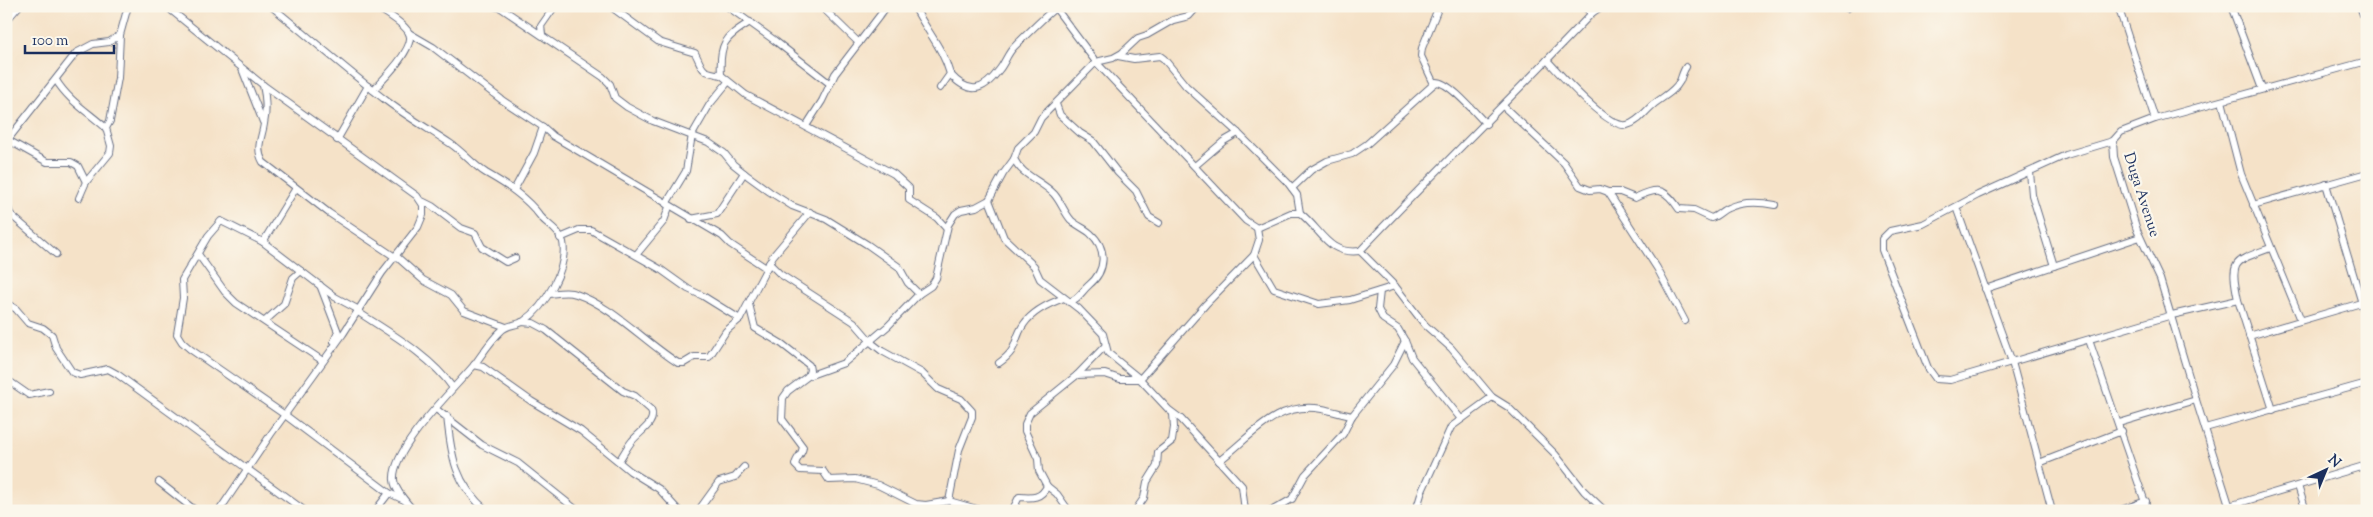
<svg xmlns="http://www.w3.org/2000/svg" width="2373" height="517" font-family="'Sorts Mill Goudy',serif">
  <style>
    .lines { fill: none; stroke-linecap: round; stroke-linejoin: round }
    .street-casing { stroke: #676e83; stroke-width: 8 }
    .street { stroke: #fff; stroke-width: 6 }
    .labels { text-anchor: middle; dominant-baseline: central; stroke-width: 4.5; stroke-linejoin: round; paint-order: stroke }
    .street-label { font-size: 15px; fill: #1b2f5e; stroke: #fbf7ec }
  </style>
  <rect width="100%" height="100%" fill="#fbf7ec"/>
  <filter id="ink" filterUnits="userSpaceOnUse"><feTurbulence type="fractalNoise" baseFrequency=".02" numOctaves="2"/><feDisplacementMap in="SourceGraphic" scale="10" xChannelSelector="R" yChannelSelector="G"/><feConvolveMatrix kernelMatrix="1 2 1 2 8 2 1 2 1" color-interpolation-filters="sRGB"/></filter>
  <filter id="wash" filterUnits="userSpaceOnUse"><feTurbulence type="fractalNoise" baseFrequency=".0096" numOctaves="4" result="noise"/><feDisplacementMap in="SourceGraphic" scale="20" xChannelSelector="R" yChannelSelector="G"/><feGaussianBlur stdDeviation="1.12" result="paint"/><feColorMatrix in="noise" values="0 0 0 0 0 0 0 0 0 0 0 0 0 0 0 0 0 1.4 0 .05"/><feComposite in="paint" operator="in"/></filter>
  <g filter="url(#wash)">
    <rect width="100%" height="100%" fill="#f5e2c8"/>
  </g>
  <g filter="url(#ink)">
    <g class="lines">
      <g class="street-casing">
        <g id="street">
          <polyline points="168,6 172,11 263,85 417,196 423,205 423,215 418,227 382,273 343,334 271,434 219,511"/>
          <path d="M 271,6 C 310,38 348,71 388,102 C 408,117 430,130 451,144 C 463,152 473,165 486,173 C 507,185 526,197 541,217 C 548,225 560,231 563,242 C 568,268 545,307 524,321 C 517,326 507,324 501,331 C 491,340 483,353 475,364 C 455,388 391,449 394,480 C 395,491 407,503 414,511"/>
          <polyline points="494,6 501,8 603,77 610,84 615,98 627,107 653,121 708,142 724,153 733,164 748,176 770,192 792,206 826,219 868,245 899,267 908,283 919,294"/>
          <path d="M 610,6 L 659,42 L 695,53 C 704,70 699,71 721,75"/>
          <polyline points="727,6 774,40 829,83"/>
          <polyline points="821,6 859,43"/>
          <path d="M 914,6 C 926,30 943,48 950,74 L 940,88"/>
          <path d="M 1054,6 L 1096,62 L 1246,221 L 1257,228 L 1291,213 L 1300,213 C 1322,230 1327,255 1360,251 C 1436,170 1516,94 1592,13 L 1602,6"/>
          <polyline points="1583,6 1592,13"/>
          <polyline points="1845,6 1847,8"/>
          <polyline points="2118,6 2155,119"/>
          <polyline points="2231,6 2262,89"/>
          <polyline points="2360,6 2367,26"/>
          <polyline points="6,21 19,6"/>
          <path d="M 750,22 C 724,38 719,44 721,75 L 746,95 L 894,174 L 909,188 L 909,200 L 937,218 L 947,229"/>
          <polyline points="409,33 433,47 502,100 543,127 534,153 514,190"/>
          <polyline points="542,34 541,26 555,6"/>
          <polyline points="1118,56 1134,59 1160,56 1164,59 1186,86 1238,133 1288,183 1297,195 1300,213"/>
          <path d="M 1547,60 C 1561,75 1608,129 1627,125 C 1638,123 1646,110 1654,104 C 1664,96 1674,92 1680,81 C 1682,76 1683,71 1686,67"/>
          <polyline points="242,69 263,122"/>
          <path d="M 950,74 C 969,95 983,92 999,70 C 1005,63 1007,54 1014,47 C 1027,34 1041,20 1055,8"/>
          <path d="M 56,80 C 68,100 88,112 106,128"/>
          <polyline points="1434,84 1421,56 1422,48 1439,6"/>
          <path d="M 263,85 C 266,98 267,110 264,124 C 262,138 255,148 263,162 L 329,213 L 395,257"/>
          <path d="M 373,90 C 383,80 416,47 409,33 C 403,22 385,13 375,6"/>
          <polyline points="2222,101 2241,174 2301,320"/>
          <polyline points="1056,104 1060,115 1080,133 1093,141 1118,173 1136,191 1149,217 1159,223"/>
          <polyline points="1503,106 1564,163 1580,186 1590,190 1600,189 1608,192 1657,268 1685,321"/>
          <polyline points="806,126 822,101 835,74 887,6"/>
          <polyline points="543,127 553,136 722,236 730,244 766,268"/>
          <polyline points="8,140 47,162 71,162 78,166 86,182"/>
          <polyline points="337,140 368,86"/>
          <path d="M 2113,141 L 2066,155 L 1978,195 L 1923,224 L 1890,231 L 1882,239 L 1882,250 L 1928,368 L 1936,379 L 1950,380 L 2172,315 L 2238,300 C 2230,260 2233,262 2270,248"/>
          <polyline points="6,142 76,53 93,44 109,42 120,35 128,6"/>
          <polyline points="1196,165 1224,141 1238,133"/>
          <polyline points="2030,172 2032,195 2054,266"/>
          <polyline points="2326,184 2367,320"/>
          <path d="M 1292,188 L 1311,170 L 1327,161 L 1352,154 L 1367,144 L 1436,82 C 1450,82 1476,114 1486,124"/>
          <path d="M 1608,192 L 1620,192 L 1635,198 C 1658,187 1664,187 1679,209 L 1694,210 L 1711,218 C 1718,216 1722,210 1728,208 C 1743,201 1760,202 1775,205"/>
          <polyline points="79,198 86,182 110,153 111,146 106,128 110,121 118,78 120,35"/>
          <polyline points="989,200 1004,238 1034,266 1040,279 1079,309 1103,334 1108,353 1140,379 1169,410 1181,419 1242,486 1245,511"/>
          <polyline points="6,201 10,214 6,232"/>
          <polyline points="422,201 432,206 461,228 475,233 482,247 506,262 515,258"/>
          <polyline points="666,204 686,171 692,135 710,104 728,82"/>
          <polyline points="2253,205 2367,173"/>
          <polyline points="1956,207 2012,362 2052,511"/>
          <polyline points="10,214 56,254"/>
          <polyline points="691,219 717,214 744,173"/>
          <polyline points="560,238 579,230 591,230 660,269 688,289 703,296 740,319"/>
          <polyline points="263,242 296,188"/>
          <polyline points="1360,251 1395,286 1425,325 1451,348 1492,397 1508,407 1555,454 1584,491 1605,511"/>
          <polyline points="198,254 225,292 236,303 323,361"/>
          <polyline points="636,255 664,221 669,207"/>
          <polyline points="1254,255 1274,289 1319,304 1350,300 1395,286"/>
          <polyline points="396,256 423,280 451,295 464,311 506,327"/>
          <polyline points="769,263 780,274 854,322 873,344 882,351 922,373 938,389 961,399 972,411 972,417 959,450 949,501"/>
          <polyline points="320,285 338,332 334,341"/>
          <polyline points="1985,289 2140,237"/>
          <polyline points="1380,291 1378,309 1383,319 1398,329 1405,341 1412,358 1461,419"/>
          <path d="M 550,294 C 558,293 568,291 576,294 C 612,306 646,343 678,363 L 684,363 L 694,357 L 709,357 L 726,331 L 740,319 L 773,256 L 810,212"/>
          <polyline points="2238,300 2273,410"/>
          <path d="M 1069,302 C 1079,299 1081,292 1089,285 C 1106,271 1108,249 1090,233 C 1084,228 1076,225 1071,220 C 1064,212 1061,202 1054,194 C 1042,181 1022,176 1014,159 L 1018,148 L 1034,132 L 1041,118 L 1096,62 L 1113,58 L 1122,53 L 1138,38 L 1147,35 L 1173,20 L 1189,16 L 1198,6"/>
          <polyline points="6,303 16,309 28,323 43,328 52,335 56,348 72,372 80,375 108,369 117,374 305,511"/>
          <polyline points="749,304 755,328 782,344 809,365 810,370 808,376"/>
          <polyline points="359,310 335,297 263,242 221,221 208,236 182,280 183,298 177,334 182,342 190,349 285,415 389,493 404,500"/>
          <path d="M 358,312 C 390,333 431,356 453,388"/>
          <polyline points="265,321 284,304 293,278 301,271"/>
          <path d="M 522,322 L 533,323 L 546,330 L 623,391 L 635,396 L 651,410 C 657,423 639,432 632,441 C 627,447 623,455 619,461"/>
          <polyline points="2249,336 2361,303"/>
          <polyline points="2089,340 2148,511"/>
          <path d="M 999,363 C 1020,348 1012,341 1024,324 C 1033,311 1050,303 1064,298"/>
          <polyline points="474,365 483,367 531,401 581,431 630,471 659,489 679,511"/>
          <polyline points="1077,375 1105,346"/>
          <polyline points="6,379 29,395 49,391"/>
          <polyline points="436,409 482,445 518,463 578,511"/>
          <path d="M 447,416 C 451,456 455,484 487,511"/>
          <polyline points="2119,423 2196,400"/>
          <polyline points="2205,428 2367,383"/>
          <path d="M 1219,461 C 1251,437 1277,400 1322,409 C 1332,411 1342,414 1352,416"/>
          <polyline points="2039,463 2122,431"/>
          <polyline points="159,482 196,511"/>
          <polyline points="1047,486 1057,494 1069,511"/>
          <polyline points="2298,486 2306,511"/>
          <polyline points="2229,506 2367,465"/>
          <polyline points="375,511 389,493"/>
          <polyline points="698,511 719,482 735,477 744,467"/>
          <path d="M 984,511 L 949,501 L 926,505 L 916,504 L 878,485 L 855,479 L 829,480 L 823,471 L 800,470 L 795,465 C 796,458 802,455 803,447 L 782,419 L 783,398 L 788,391 L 808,376 L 844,363 L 888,326 L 919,294 L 931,286 L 936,278 L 948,225 L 955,214 L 961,210 L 976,207 L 989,200 L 1003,174 L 1014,159"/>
          <path d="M 1012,511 L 1019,497 C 1032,498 1041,499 1047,486 L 1039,471 L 1038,459 L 1025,431 L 1025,424 L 1030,413 L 1077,375 L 1105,374 L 1120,379 L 1140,379 L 1206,304 L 1254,255 L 1259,240 L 1257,228"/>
          <polyline points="1135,511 1144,498 1147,482 1157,466 1158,452 1172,441 1174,427 1173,414"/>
          <polyline points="1271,511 1292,499 1305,475 1343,434 1352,416 1393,365 1405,341"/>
          <polyline points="1416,511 1422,491 1451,427 1492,397"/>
          <polyline points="2118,511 2146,501"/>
          <polyline points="2231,511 2196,400 2160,279 2137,230 2114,157 2113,141 2121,132 2155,119 2367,61"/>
        </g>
      </g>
      <use href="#street" class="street"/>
    </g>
  </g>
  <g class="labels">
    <g class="street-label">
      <text transform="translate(2141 195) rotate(72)">Duga Avenue</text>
    </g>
  </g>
  <rect width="2373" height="517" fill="none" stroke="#fbf7ec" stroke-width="25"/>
  <g transform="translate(2326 470) rotate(44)" stroke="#fbf7ec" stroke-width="4" paint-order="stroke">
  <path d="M0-4L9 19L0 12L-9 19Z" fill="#1b2f5e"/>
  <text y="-8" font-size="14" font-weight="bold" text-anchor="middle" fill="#1b2f5e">N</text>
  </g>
  <path d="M25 45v8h89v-8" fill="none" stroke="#1b2f5e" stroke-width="2.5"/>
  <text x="32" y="45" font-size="15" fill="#1b2f5e" stroke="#fbf7ec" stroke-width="4" paint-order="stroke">100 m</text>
</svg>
